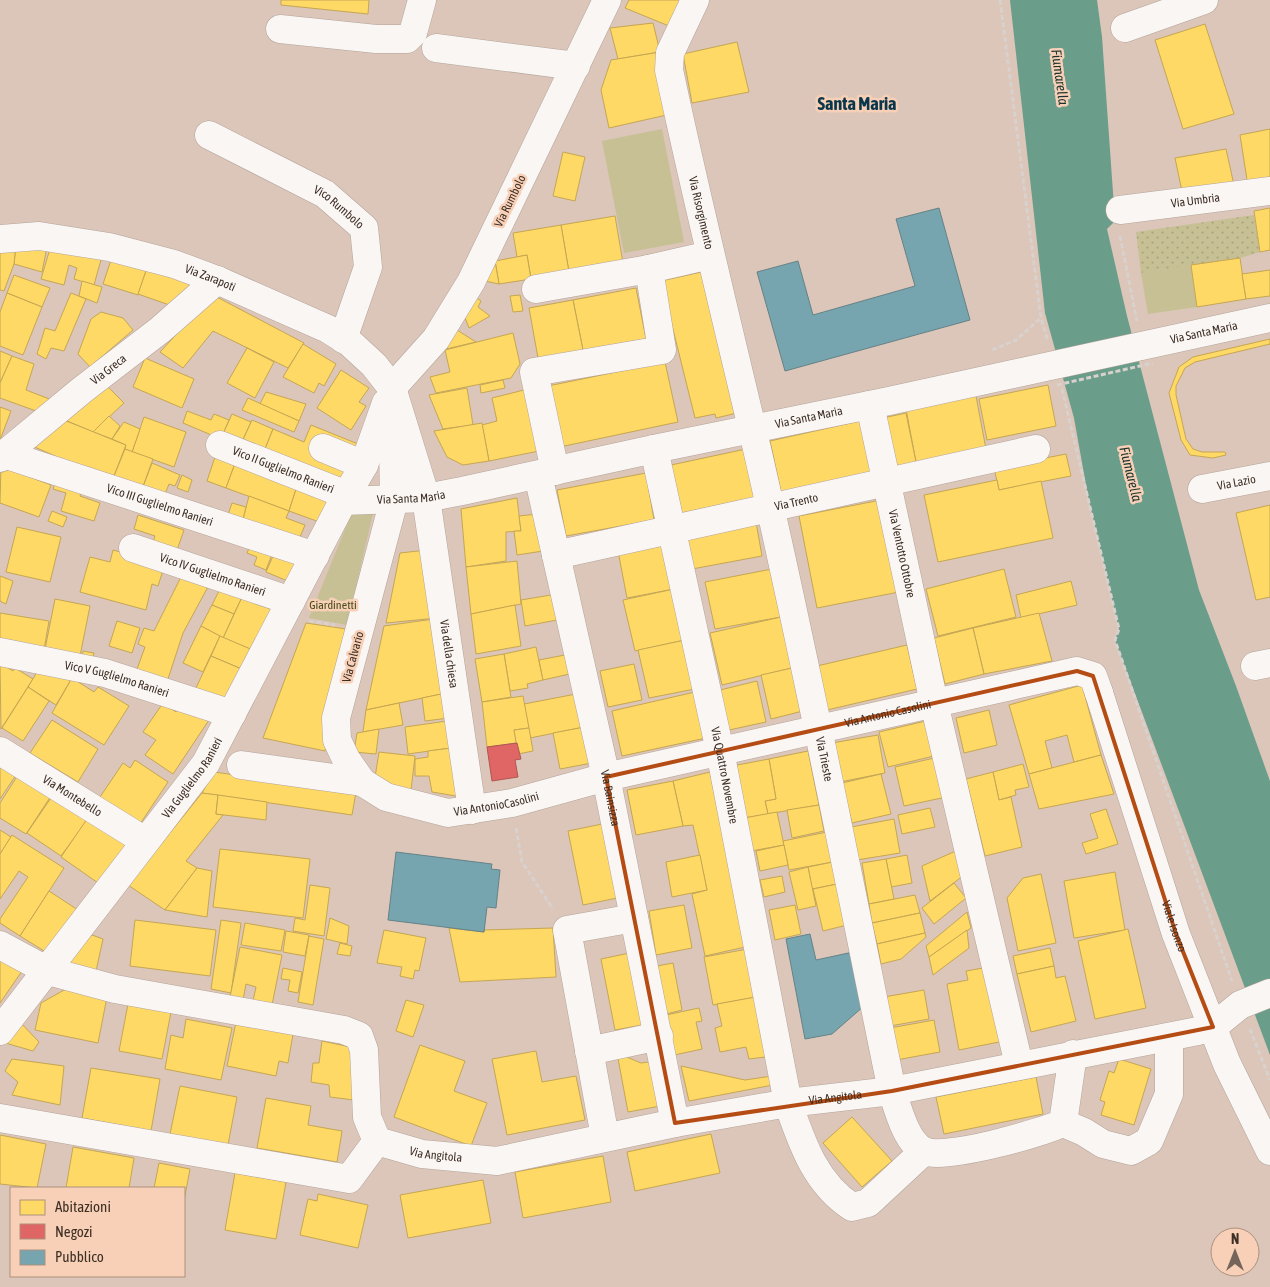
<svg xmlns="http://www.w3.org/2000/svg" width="1270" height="1287" font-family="'Asap Condensed',sans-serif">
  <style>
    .grass { fill: url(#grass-dots) }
    .green { fill: #c6c094 }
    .water { fill: #6a9d8a }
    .homes { fill: #ffd966; stroke: #c5a652 }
    .shops { fill: #e06666; stroke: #af5652 }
    .public { fill: #76a5af; stroke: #658286 }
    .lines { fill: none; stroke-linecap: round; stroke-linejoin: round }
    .street-casing { stroke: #b4a49a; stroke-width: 29 }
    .secondary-casing { stroke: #b4a49a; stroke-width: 29 }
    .path { stroke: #d8d1cd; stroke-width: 3; stroke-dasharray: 5 2.5; stroke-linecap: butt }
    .street { stroke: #faf6f4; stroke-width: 28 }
    .secondary { stroke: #faf6f4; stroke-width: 28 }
    .path-bridge { stroke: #d8d1cd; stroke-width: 3; stroke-dasharray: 5 2.5; stroke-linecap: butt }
    .marked { fill: none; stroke: #b54c14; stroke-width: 4; stroke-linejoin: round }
    .labels { text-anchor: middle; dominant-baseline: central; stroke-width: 5; stroke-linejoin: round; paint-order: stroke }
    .street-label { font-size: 12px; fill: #3e2f25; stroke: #f7d0b7 }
    .park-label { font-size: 12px; fill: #474c1b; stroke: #f7d0b7 }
    .water-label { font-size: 14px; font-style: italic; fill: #1a342d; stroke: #f7d0b7 }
    .district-label { font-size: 18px; font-weight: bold; fill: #08364b; stroke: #f7d0b7 }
  </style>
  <defs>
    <pattern id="grass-dots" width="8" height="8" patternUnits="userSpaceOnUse" patternTransform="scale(1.25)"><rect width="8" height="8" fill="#c6c094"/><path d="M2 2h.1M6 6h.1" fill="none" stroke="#aba57f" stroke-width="1.8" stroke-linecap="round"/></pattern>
  </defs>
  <rect width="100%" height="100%" fill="#dbc6b9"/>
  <polygon class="grass" points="1254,215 1260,252 1240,258 1141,273 1136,232"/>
  <g class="green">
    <polygon points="662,129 684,242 624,253 602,141"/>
    <polygon points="1191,265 1197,307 1148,314 1141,273"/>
    <polygon points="355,505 374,509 347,625 309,618"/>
  </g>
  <polygon class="water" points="1010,0 1097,0 1102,37 1115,221 1107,229 1127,316 1199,590 1236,686 1270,781 1270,1055 1115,640 1119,629 1088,496 1074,418 1045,313"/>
  <g class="homes">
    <polygon points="281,0 369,0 368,14 281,5"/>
    <polygon points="629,0 682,0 669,26 625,8"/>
    <polygon points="653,23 660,52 618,59 610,28"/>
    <polygon points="1205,24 1234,114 1183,129 1155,40"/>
    <polygon points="737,42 749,92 692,103 683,54"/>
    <polygon points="660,52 671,114 609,128 601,90 611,60"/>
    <polygon points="1270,129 1270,182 1248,186 1240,135"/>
    <polygon points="1226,149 1234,185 1183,196 1175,158"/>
    <polygon points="563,152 585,157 575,201 553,196"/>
    <polygon points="1270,208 1270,250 1260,252 1254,211"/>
    <polygon points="615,216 623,263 569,272 561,225"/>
    <polygon points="561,225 569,272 531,279 527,255 517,257 513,233"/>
    <polygon points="48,242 42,272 14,264 16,244"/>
    <polygon points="52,242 102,256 94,285 74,279 77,268 69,265 64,285 41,279"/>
    <polygon points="16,244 14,264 4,291 0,290 0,246"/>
    <polygon points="527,255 531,279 499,284 495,261"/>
    <polygon points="112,257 147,268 138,295 103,284"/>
    <polygon points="1240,258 1246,299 1197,307 1191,265"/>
    <polygon points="495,261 499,284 485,281"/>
    <polygon points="147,268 197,285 178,308 138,294"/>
    <polygon points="1270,270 1270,296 1246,299 1242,274"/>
    <polygon points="706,271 737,413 716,418 715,414 695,418 661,281"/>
    <polygon points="14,275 50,288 42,307 7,293"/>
    <polygon points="82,281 102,287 97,303 79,296"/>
    <polygon points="636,288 646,339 583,350 573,300"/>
    <polygon points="7,293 42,307 23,355 0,346 0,312"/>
    <polygon points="71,293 86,299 64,351 51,348 46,359 37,354 45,328 55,331"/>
    <polygon points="213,295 304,343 288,368 213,331 183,368 160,352"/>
    <polygon points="520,295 523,311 513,312 510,296"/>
    <polygon points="475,297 481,301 478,307 490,316 469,328 464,315"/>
    <polygon points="573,300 583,350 538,358 529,308"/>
    <polygon points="101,312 123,318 133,330 90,367 78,354 91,319"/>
    <polygon points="457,330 476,342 446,349"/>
    <polygon points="513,333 520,364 511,378 436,393 430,377 450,372 445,350"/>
    <polygon points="1270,339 1270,344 1195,362 1185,368 1176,386 1176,395 1186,439 1193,449 1202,452 1225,452 1226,455 1213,458 1190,455 1181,440 1169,393 1179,367 1193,357"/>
    <polygon points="303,344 336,364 324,386 319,383 314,393 283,377"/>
    <polygon points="247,348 274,362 255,398 227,383"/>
    <polygon points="0,351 12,356 0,383"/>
    <polygon points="12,356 34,364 26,390 52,400 39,412 0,398 0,383"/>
    <polygon points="145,358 194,379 182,408 133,387"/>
    <polygon points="665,362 678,422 555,448 543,387"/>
    <polygon points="341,370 369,388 359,402 366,406 351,430 317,408"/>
    <polygon points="503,380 505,388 481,393 480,385"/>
    <polygon points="104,383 124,403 93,432 60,418"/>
    <polygon points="1048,385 1056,426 987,440 979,399"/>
    <polygon points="467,388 473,425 443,429 429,395"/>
    <polygon points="524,390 539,451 489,461 482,425 497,421 492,398"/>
    <polygon points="266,392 306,404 299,421 260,404"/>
    <polygon points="976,396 986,449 916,462 906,409"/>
    <polygon points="248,398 299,421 294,432 242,410"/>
    <polygon points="0,407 11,411 0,440"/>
    <polygon points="187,411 211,420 214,414 229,420 221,439 183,423"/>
    <polygon points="906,413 916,462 893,467 883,418"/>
    <polygon points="232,414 251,422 241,444 222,436"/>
    <polygon points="109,416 120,426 112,439 93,432"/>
    <polygon points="144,417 186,432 174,467 132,452"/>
    <polygon points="59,418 126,445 112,481 30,445"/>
    <polygon points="252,420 273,429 263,454 241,444"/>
    <polygon points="864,420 874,473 781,492 770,441"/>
    <polygon points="124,422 140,429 132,452 125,449 126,445 112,439"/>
    <polygon points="482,423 489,461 463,465 447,457 434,431"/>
    <polygon points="311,425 358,444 340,487 263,454 273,429 304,442"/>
    <polygon points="125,449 153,459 141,492 112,481"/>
    <polygon points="746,449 756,497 682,513 671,465"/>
    <polygon points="217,451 237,458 226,488 207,481"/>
    <polygon points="1066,454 1071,476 999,490 994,468"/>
    <polygon points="237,458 299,480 289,511 226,488"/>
    <polygon points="152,463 180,475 175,486 169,484 163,499 141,492"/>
    <polygon points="1,466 51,485 39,517 0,503"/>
    <polygon points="646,473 654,520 566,536 557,490"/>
    <polygon points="182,475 192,480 188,492 177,488"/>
    <polygon points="299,480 335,495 322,523 289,511"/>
    <polygon points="997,480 999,490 1041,481 1053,538 938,562 924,495"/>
    <polygon points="55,483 83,484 80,496 100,503 94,521 61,511 66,493 53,489"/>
    <polygon points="249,496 289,511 286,518 305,525 297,544 243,519"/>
    <polygon points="517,498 521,531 506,532 506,561 466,567 461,509"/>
    <polygon points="886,499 904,591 817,608 799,516"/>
    <polygon points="232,503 246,507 243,519 226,521"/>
    <polygon points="1270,505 1270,597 1256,600 1236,513"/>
    <polygon points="52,511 67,517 63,527 48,521"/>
    <polygon points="537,514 543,551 517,555 514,531 521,531 519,516"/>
    <polygon points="138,515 184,530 177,550 153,542 155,536 134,529"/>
    <polygon points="756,522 762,556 692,569 686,535"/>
    <polygon points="17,527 61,537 50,582 6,572"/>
    <polygon points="252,541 274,549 266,570 254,565 257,557 247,553"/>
    <polygon points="665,542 674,589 627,598 618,551"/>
    <polygon points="277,547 301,557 290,582 266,572"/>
    <polygon points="113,550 165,564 158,586 152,584 146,610 80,592 90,557 110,562"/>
    <polygon points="427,550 437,618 386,623 400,553"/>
    <polygon points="517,561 521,604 471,614 466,567"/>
    <polygon points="772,569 781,617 715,629 705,582"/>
    <polygon points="1004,569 1016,617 938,636 926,589"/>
    <polygon points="183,573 210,583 183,633 166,685 136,672 145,647 138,644 144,628 154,631"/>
    <polygon points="0,576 13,581 6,604 0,601"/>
    <polygon points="1071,581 1077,605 1021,618 1016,595"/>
    <polygon points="222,585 244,593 234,614 212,605"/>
    <polygon points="674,589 685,640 635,651 623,600"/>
    <polygon points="244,593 273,605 255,651 223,638"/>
    <polygon points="551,595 557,620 525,626 521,600"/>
    <polygon points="55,599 90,606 79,661 44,654"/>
    <polygon points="212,605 234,614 223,638 201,626"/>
    <polygon points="515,605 521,646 476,654 471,614"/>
    <polygon points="0,613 49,621 44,650 0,643"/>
    <polygon points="1039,613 1052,661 984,674 973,628"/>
    <polygon points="781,617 792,668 722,685 710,633"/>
    <polygon points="434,619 446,693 366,710 384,626"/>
    <polygon points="117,621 140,628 132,653 109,646"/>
    <polygon points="306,623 346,629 325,751 263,738"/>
    <polygon points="201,626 220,636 203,672 183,663"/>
    <polygon points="973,628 984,674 945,684 934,638"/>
    <polygon points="220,636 255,651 244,670 211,656"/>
    <polygon points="685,640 695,689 649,698 638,650"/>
    <polygon points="907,645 917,689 827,710 817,666"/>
    <polygon points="536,647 543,680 527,684 528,688 510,691 504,654"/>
    <polygon points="83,651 94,653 92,662 82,661"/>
    <polygon points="504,654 511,697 482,702 475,659"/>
    <polygon points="570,654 574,673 543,680 539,660"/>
    <polygon points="211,656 244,670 229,705 195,690"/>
    <polygon points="0,663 13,671 15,668 33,679 1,729"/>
    <polygon points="634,664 642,700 608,707 600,671"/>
    <polygon points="792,668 803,711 771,719 761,675"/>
    <polygon points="39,669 72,678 56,705 28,687"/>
    <polygon points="72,678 94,692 98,687 129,706 104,745 52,713"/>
    <polygon points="757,681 766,722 729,730 720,690"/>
    <polygon points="1082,685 1101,755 1074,762 1067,735 1045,741 1052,768 1029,774 1009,705"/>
    <polygon points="28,687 49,701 23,741 2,728"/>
    <polygon points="695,692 706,738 622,756 612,711"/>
    <polygon points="446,693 449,718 425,721 422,698"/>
    <polygon points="576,694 584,727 530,738 524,704"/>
    <polygon points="523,696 529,728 514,730 517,743 487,747 482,702"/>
    <polygon points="184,699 211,717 173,774 145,755 156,740 143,732 163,703 176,712"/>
    <polygon points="399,703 403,725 363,732 366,710"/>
    <polygon points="989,710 997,745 964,753 956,718"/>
    <polygon points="52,720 98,749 78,782 30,753"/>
    <polygon points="930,720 938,755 888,767 879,732"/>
    <polygon points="447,721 451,748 408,754 405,727"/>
    <polygon points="590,726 597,762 560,769 553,733"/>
    <polygon points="529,728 533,751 518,754 514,730"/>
    <polygon points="379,729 376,754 354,752 357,733"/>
    <polygon points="878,735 885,773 840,782 832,743"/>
    <polygon points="451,748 456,796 432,792 429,776 415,776 415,759 428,757 428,751"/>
    <polygon points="808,751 819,805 768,814 765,801 776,799 769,759"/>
    <polygon points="379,752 415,756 411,790 374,784"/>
    <polygon points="1101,755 1114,794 1039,809 1029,774"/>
    <polygon points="943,756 951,796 904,806 895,767"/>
    <polygon points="769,759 776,799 765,801 768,814 744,818 732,766"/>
    <polygon points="135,760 168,782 140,824 100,797 123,763 130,768"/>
    <polygon points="0,761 18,772 0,799"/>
    <polygon points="1023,764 1029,787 1015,790 1016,795 999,800 993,772"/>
    <polygon points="20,772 53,793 26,834 0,818 0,803"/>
    <polygon points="214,772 356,792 352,815 202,793"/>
    <polygon points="710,772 745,947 705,956 692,894 707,890 693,825 683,826 673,781"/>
    <polygon points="993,772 999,800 1011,797 1022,847 985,856 966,779"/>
    <polygon points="881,774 891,814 852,823 842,783"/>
    <polygon points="673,781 683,826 636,835 627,790"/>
    <polygon points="55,792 91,815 61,856 27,833"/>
    <polygon points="202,793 218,795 216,814 223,815 186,861 197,868 165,910 128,885"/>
    <polygon points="218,795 267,802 266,820 216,814"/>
    <polygon points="819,805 824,831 792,838 787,810"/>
    <polygon points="930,808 935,827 902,834 898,815"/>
    <polygon points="1106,809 1118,844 1086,854 1082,843 1098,838 1090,814"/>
    <polygon points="777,812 784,845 751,851 744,818"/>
    <polygon points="87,819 128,846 101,885 61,857"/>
    <polygon points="894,819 900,853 857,860 851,827"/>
    <polygon points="612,822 627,896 583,905 568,831"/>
    <polygon points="0,830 11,837 0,854"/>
    <polygon points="827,832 833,862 789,870 783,841"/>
    <polygon points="12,835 64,868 20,936 0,923 0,919 28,877 19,871 0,899 0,854"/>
    <polygon points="784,845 788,865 760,871 756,851"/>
    <polygon points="220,849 310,859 303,918 213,907"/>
    <polygon points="958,850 964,875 930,901 922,866"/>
    <polygon points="700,855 707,890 672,897 666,862"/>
    <polygon points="907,855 912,883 891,887 886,859"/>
    <polygon points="886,859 894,899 869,904 862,863"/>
    <polygon points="833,862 837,884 812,889 808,867"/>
    <polygon points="808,867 816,906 798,910 789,872"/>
    <polygon points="197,868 212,871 207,917 165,910"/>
    <polygon points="1115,872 1125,930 1074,938 1064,881"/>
    <polygon points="1041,874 1056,943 1018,951 1007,898 1023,878"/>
    <polygon points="782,876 785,892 764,897 760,880"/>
    <polygon points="954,883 966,898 934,924 922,908"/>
    <polygon points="837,884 847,925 823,931 813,889"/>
    <polygon points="310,885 330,888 324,936 293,931 295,918 305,920"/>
    <polygon points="49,891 78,910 49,954 20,936"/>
    <polygon points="915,895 920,913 872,923 869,904"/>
    <polygon points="684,905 692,948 656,955 649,911"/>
    <polygon points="795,905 801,934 775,940 769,910"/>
    <polygon points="967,912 971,928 929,957 926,946"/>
    <polygon points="920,913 925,933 877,944 872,923"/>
    <polygon points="330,918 349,926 347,944 326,939"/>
    <polygon points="135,920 216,930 210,976 130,966"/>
    <polygon points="221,920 241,923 231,993 211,989"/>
    <polygon points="245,923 285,930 281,951 241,945"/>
    <polygon points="449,928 484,932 484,930 553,928 556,977 460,982"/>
    <polygon points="1128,929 1146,1008 1095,1019 1078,941"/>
    <polygon points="384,930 426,938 419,971 415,970 413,979 400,976 402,967 377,963"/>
    <polygon points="967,930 969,948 933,975 929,957"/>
    <polygon points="286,931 309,935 305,956 283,952"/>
    <polygon points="925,933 926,937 901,959 881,964 877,944"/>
    <polygon points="92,935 103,939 96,971 65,963"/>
    <polygon points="309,936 324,939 313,1005 298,1002"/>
    <polygon points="340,943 352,946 350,956 337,954"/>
    <polygon points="240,947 282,955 272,1005 253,1001 256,987 246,984 243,1000 230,997"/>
    <polygon points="753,948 762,996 713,1005 704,957"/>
    <polygon points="1050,948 1054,966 1017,974 1013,956"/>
    <polygon points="639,951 653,1023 615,1030 601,959"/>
    <polygon points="0,956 22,971 0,1003"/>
    <polygon points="673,963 682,1010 666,1014 657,966"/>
    <polygon points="1054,966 1056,978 1065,976 1076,1021 1031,1032 1017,974"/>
    <polygon points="989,967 1004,1041 959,1050 947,984 968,980 966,971"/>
    <polygon points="283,968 302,972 298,993 288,991 290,980 281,979"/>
    <polygon points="66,989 107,997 98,1043 35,1030 41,1003"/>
    <polygon points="924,990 929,1019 890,1026 884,997"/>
    <polygon points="761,996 773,1056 749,1059 746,1047 720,1052 715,1028 722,1026 717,1004"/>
    <polygon points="406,1000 424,1005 413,1037 396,1031"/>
    <polygon points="128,1004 171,1012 162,1059 119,1051"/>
    <polygon points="699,1008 702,1021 696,1022 702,1049 674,1055 666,1015"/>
    <polygon points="186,1019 232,1028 221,1080 165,1069 171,1035 183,1038"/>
    <polygon points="934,1020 940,1052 896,1060 890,1028"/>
    <polygon points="19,1021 39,1042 33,1051 2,1042"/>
    <polygon points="236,1022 293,1034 288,1063 279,1061 276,1076 227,1066"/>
    <polygon points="322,1041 355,1048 354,1100 330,1097 329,1085 311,1082 313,1063 319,1063"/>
    <polygon points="420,1045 465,1061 454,1091 487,1103 471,1146 394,1117"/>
    <polygon points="536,1051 542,1082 576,1076 585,1120 507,1135 492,1059"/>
    <polygon points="617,1053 641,1063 656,1061 666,1105 628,1112"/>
    <polygon points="12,1059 64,1066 60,1105 12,1095 18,1082 5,1071"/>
    <polygon points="1119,1059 1151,1069 1134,1125 1101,1115 1105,1102 1100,1100 1109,1071 1114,1073"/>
    <polygon points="681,1066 745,1080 772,1076 773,1085 689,1101"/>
    <polygon points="91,1068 160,1079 151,1131 82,1118"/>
    <polygon points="1036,1077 1043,1114 944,1134 936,1097"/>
    <polygon points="180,1086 237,1097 228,1145 170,1134"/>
    <polygon points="266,1098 311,1106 308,1125 342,1131 337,1162 257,1148"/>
    <polygon points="852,1117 892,1161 862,1187 823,1143"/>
    <polygon points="711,1134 720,1173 635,1191 627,1152"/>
    <polygon points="0,1135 46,1144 37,1188 0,1184"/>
    <polygon points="73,1147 134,1158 129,1188 66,1188"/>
    <polygon points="603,1156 611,1202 523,1218 515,1172"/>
    <polygon points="159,1163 190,1169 184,1201 184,1188 154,1188"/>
    <polygon points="235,1173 286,1182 276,1239 225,1230"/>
    <polygon points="483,1180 491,1223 408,1238 400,1195"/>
    <polygon points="318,1194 368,1205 358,1248 300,1235 308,1199 317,1201"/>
  </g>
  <polygon class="shops" points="517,743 521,759 515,760 518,777 492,781 487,747"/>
  <g class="public">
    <polygon points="939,208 970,320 785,371 757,272 798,261 813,315 915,286 896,219"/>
    <polygon points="396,852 492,864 491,869 500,870 496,908 487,907 484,932 388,920"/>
    <polygon points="810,934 816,960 853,952 864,1006 832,1034 805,1039 786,939"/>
  </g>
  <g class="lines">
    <g class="street-casing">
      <g id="street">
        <path id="s1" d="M 607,0 L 471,282 L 436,339 L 392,388 L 394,500 L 336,718 L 337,740 L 346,759 L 362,782 L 386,797 L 448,813 L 512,803 L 606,777 L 1077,671 L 1093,676 L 1099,693"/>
        <path id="s2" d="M 695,0 L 670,53 L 669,70 C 696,197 727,322 757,449 C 806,662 848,876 892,1091 C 898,1109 906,1142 924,1151 C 944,1161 1040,1133 1063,1123 L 1073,1054"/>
        <polyline points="1125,28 1204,0"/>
        <polyline points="280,29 376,39 407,39 413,33 422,0"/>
        <polyline points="436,48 576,66"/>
        <path id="s3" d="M 209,135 L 325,194 L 364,228 L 368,267 L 343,339"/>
        <path id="s4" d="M 1120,210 L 1270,191"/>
        <path id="s5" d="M 0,239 L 39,236 L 109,247 L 174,264 L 217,280 L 328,329 L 349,342 L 374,365 L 392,388 L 426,498 L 472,810"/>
        <polyline points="536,289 649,269"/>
        <path id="s6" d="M 870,405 L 934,703 L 1019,1065"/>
        <path id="s7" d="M 220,445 L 347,495"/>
        <polyline points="323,448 364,465"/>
        <path id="s8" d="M 654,449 L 720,751 L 788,1103 C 802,1143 815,1183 852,1207 L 868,1203 L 924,1151"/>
        <path id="s9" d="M 4,454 L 315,556"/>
        <path id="s10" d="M 0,458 L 82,390 L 160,330 L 217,280"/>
        <polyline points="555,471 534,372 662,350 649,269 710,255"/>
        <path id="s11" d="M 538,475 L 606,777 L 675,1123"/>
        <path id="s12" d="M 1202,489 L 1270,476"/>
        <polyline points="343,501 364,465 386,403"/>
        <path id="s13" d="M 133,548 L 291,601"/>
        <path id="s14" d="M 556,555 L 1036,449"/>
        <path id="s15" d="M 0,652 L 105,673 L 232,714"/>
        <polyline points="1255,666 1270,663"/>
        <path id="s16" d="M 0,751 L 145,841"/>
        <polyline points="241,765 362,782"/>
        <polyline points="0,945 48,971 115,989 344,1030 359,1036 364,1050 367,1117 377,1141"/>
        <polyline points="589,1051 659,1036"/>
        <path id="s17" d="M 0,1118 L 349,1179 L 377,1141 L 422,1154 L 497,1161 L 675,1123 L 788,1103 L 892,1091 L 1198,1031 L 1213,1027 L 1240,1005 L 1270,993"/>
        <polyline points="1063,1123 1084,1132 1103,1144 1131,1151 1149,1141 1169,1094 1169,1037"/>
        <polyline points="605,1137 567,930 634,918"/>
      </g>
    </g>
    <g class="secondary-casing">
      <g id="secondary">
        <path id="s18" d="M 1099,693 L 1176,934 L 1227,1064 L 1270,1151"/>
        <path id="s19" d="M 0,1031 L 206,763 L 343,501 L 426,498 L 462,491 L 654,449 L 889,401 L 1270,318"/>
      </g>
    </g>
    <g class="path">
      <polyline points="1000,0 1041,318 1048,341"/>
      <polyline points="1120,236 1137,321"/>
      <polyline points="992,350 1016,340 1041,318"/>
      <polyline points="1062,389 1119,629 1115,640 1232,981"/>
      <polyline points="309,621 335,625"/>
      <polyline points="516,828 522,862 553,909"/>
      <polyline points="1250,1029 1270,1080"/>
    </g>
    <use href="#street" class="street"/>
    <use href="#secondary" class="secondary"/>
    <polyline class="path-bridge" points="1057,385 1153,363"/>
  </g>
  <path class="marked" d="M 1077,671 L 1093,676 L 1176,934 L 1213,1027 L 892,1091 L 675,1123 L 606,777 Z"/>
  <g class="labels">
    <g class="street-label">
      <text transform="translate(510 201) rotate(-64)">Via Rumbolo</text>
      <text stroke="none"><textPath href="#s4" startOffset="76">Via Umbria</textPath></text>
      <text stroke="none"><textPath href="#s3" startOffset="149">Vico Rumbolo</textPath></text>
      <text stroke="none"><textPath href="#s2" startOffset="222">Via Risorgimento</textPath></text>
      <text stroke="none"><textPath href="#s5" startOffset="216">Via Zarapoti</textPath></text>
      <text stroke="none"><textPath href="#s19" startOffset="1512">Via Santa Maria</textPath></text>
      <text stroke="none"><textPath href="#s10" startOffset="140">Via Greca</textPath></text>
      <text stroke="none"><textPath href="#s19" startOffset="1108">Via Santa Maria</textPath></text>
      <text stroke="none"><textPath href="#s7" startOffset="68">Vico II Guglielmo Ranieri</textPath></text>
      <text stroke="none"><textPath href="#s12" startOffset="35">Via Lazio</textPath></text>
      <text stroke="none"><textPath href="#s19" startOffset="702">Via Santa Maria</textPath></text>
      <text stroke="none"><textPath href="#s14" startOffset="246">Via Trento</textPath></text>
      <text stroke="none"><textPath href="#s9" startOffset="164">Vico III Guglielmo Ranieri</textPath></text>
      <text stroke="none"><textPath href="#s6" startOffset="152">Via Ventotto Ottobre</textPath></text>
      <text stroke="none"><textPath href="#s13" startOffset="84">Vico IV Guglielmo Ranieri</textPath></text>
      <text stroke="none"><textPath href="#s5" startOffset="705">Via della chiesa</textPath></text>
      <text transform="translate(353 657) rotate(-75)">Via Calvario</text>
      <text stroke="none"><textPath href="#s15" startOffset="120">Vico V Guglielmo Ranieri</textPath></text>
      <text stroke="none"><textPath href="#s1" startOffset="1398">Via Antonio Casolini</textPath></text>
      <text stroke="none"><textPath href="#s2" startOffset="782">Via Trieste</textPath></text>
      <text stroke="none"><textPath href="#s8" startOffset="334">Via Quattro Novembre</textPath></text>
      <text stroke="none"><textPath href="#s19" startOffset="318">Via Guglielmo Ranieri</textPath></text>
      <text stroke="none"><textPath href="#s16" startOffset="85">Via Montebello</textPath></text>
      <text stroke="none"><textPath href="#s11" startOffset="331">Via Bainsizza</textPath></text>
      <text stroke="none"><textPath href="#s1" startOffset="996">Via AntonioCasolini</textPath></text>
      <text stroke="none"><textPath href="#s18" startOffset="245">Viale Isonzo</textPath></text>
      <text stroke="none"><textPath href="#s17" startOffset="868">Via Angitola</textPath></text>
      <text stroke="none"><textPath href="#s17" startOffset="462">Via Angitola</textPath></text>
    </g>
    <g class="park-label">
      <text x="333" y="605">Giardinetti</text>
    </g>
    <g class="water-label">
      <text transform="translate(1060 77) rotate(82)">Fiumarella</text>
      <text transform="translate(1131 474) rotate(76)">Fiumarella</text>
    </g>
    <g class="district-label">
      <text x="857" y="103">Santa Maria</text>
    </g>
  </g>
  <rect x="10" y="1187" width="175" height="90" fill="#f7d0b7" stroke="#ad907d"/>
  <rect x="20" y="1200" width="25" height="15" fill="#ffd966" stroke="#ad907d"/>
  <text x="55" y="1212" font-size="15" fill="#3e2f25">Abitazioni</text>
  <rect x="20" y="1224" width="25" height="15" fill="#e06666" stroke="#ad907d"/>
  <text x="55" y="1237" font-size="15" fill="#3e2f25">Negozi</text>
  <rect x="20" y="1250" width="25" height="15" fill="#76a5af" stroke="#ad907d"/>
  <text x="55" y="1262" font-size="15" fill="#3e2f25">Pubblico</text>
  <g transform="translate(1235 1252)"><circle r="24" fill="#f7d0b7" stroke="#ad907d"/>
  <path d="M0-4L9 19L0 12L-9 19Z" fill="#756459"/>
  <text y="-8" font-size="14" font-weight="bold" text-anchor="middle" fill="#3e2f25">N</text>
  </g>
</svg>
